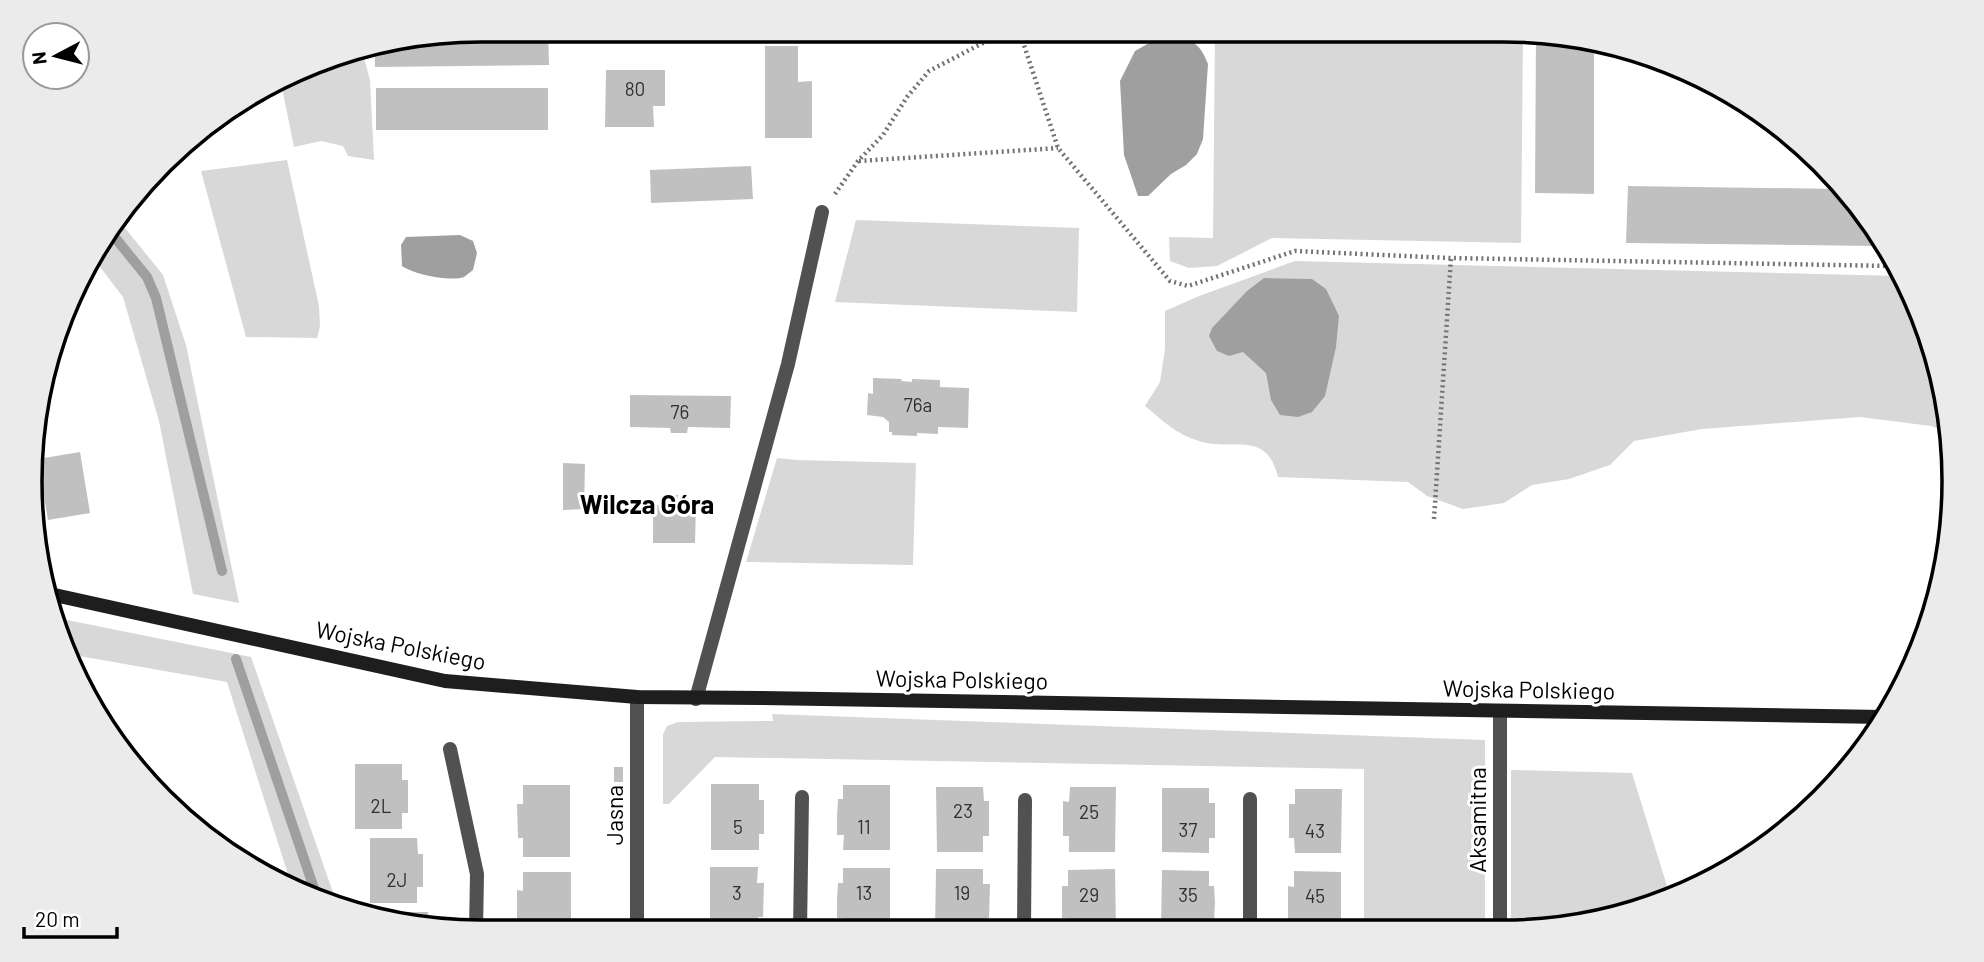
<svg xmlns="http://www.w3.org/2000/svg" width="1984" height="962" font-family="Barlow,sans-serif">
  <style>
    .green { fill: #d8d8d8 }
    .water { fill: #9f9f9f }
    .lines { fill: none; stroke-linecap: round; stroke-linejoin: round }
    .stream { stroke: #9f9f9f; stroke-width: 10 }
    .building { fill: #c0c0c0 }
    .path { stroke: #737373; stroke-width: 4.5; stroke-dasharray: 2 3.5; stroke-linecap: butt }
    .lane { stroke: #515151; stroke-width: 14 }
    .street { stroke: #515151; stroke-width: 14 }
    .secondary { stroke: #1e1e1e; stroke-width: 14 }
    .labels { text-anchor: middle; dominant-baseline: central; stroke-width: 6; stroke-linejoin: round; paint-order: stroke }
    .number-label { font-size: 19px; fill: #303030 }
    .street-label { font-size: 23px; fill: #000; stroke: #fff }
    .quarter-label { font-size: 26px; font-weight: bold; fill: #000; stroke: #fff }
    .rim { fill: none; stroke: #000; stroke-width: 3.5 }
  </style>
  <rect width="100%" height="100%" fill="#fff"/>
  <g class="green">
    <polygon points="1215,30 1503,30 1523,34 1521,243 1272,238 1217,266 1189,268 1170,261 1169,237 1213,238"/>
    <polygon points="362,50 370,80 374,160 348,156 343,146 321,141 294,147 281,83 336,54"/>
    <polygon points="287,160 319,306 320,327 317,338 246,337 201,171"/>
    <polygon points="117,218 163,275 186,345 239,603 193,594 159,421 123,297 94,259 106,231"/>
    <polygon points="856,220 1079,228 1077,312 835,302"/>
    <path d="M 1295,261 L 1898,276 L 1920,309 L 1944,431 L 1931,426 L 1860,417 L 1702,429 L 1634,441 L 1610,465 L 1569,479 L 1532,485 L 1504,503 L 1463,509 L 1427,496 L 1408,482 L 1278,477 C 1266,429 1234,452 1199,441 C 1177,435 1162,420 1145,406 L 1160,382 L 1165,349 L 1165,311 L 1199,296 Z"/>
    <polygon points="777,458 797,460 916,463 913,565 746,562"/>
    <polygon points="57,618 251,657 337,904 308,898 292,887 227,682 68,654"/>
    <polygon points="772,714 1485,740 1485,929 1364,929 1364,769 715,757 669,804 663,804 663,734 667,726 678,722 773,721"/>
    <polygon points="1511,770 1632,773 1671,899 1562,928 1511,929"/>
  </g>
  <g class="water">
    <path d="M 1176,35 C 1195,42 1200,44 1208,64 L 1203,139 L 1197,154 L 1186,165 L 1171,174 L 1148,196 L 1138,196 L 1124,155 L 1120,81 L 1135,51 L 1158,38 Z"/>
    <path d="M 460,235 L 473,241 L 477,253 L 473,270 C 470,272 467,275 464,277 C 450,282 413,274 402,266 L 401,245 L 406,237 Z"/>
    <polygon points="1264,278 1312,279 1326,289 1339,316 1336,347 1325,396 1312,412 1298,417 1280,415 1271,400 1266,373 1243,352 1229,356 1217,351 1209,336 1212,328 1247,291"/>
  </g>
  <g class="lines">
    <g class="stream">
      <polyline points="108,229 147,277 156,298 222,571"/>
      <polyline points="236,659 318,900"/>
    </g>
  </g>
  <g class="building">
    <polygon points="481,30 548,30 549,65 375,67 375,47"/>
    <polygon points="1536,36 1594,48 1594,194 1535,193"/>
    <polygon points="765,46 798,46 798,82 812,81 812,138 765,138"/>
    <polygon points="606,70 665,70 665,106 653,106 654,127 605,127"/>
    <rect x="376" y="88" width="172" height="42"/>
    <polygon points="751,166 753,199 651,203 650,170"/>
    <polygon points="1628,186 1840,189 1878,246 1626,243"/>
    <polygon points="873,378 902,379 901,381 912,382 912,379 940,380 940,387 969,388 968,428 938,427 938,434 917,433 917,436 892,435 892,432 889,432 889,422 883,417 867,415 868,393 873,394"/>
    <polygon points="630,395 731,396 730,428 688,427 687,433 671,433 670,428 630,427"/>
    <polygon points="80,452 90,513 48,520 38,459"/>
    <polygon points="563,463 585,464 584,509 563,510"/>
    <polygon points="662,494 678,495 678,505 696,506 695,543 653,543 653,505 663,505"/>
    <polygon points="355,764 402,764 402,780 408,780 408,813 402,813 402,829 355,829"/>
    <rect x="614" y="767" width="9" height="15"/>
    <polygon points="711,784 759,784 759,800 764,800 764,834 759,834 759,850 711,850"/>
    <polygon points="523,785 570,785 570,857 523,857 523,838 518,838 517,804 523,804"/>
    <polygon points="843,785 890,785 890,850 843,850 844,835 837,835 837,817 838,799 843,799"/>
    <polygon points="936,787 983,787 984,801 989,801 989,836 983,836 983,852 937,852"/>
    <polygon points="1070,787 1116,787 1115,852 1069,852 1069,836 1063,836 1063,801 1069,802"/>
    <polygon points="1162,788 1209,788 1209,803 1215,803 1215,838 1209,838 1209,853 1162,852"/>
    <polygon points="1295,789 1342,789 1341,853 1295,853 1294,838 1289,838 1289,804 1295,804"/>
    <polygon points="370,838 417,838 418,854 423,854 423,887 417,887 417,903 370,903"/>
    <polygon points="710,867 758,867 757,883 764,883 763,917 758,917 758,931 710,931"/>
    <polygon points="843,868 890,868 890,931 843,931 843,918 837,918 837,900 838,883 843,883"/>
    <polygon points="936,869 983,869 983,884 990,884 989,918 982,919 982,930 935,931"/>
    <polygon points="1115,869 1116,930 1068,930 1068,918 1062,918 1062,886 1068,886 1068,870"/>
    <polygon points="1162,870 1209,871 1209,886 1214,886 1215,903 1214,920 1208,920 1208,930 1161,930"/>
    <polygon points="1294,871 1341,872 1341,929 1294,929 1294,921 1288,921 1288,886 1294,887"/>
    <polygon points="523,872 571,872 571,932 524,932 523,924 517,924 517,890 523,891"/>
    <polygon points="385,912 428,912 429,922 385,913"/>
  </g>
  <g class="lines">
    <g class="path">
      <polyline points="1019,30 1058,148 1170,281 1188,286 1295,251 1451,258 1891,266"/>
      <polyline points="859,161 1058,148"/>
      <polyline points="835,194 858,161 883,135 907,97 929,71 1008,30"/>
      <polyline points="1434,519 1451,258"/>
    </g>
    <g class="lane">
      <polyline points="696,699 788,364 822,212"/>
      <polyline points="450,749 477,874 476,931"/>
      <polyline points="1250,929 1250,799"/>
      <polyline points="1024,930 1025,800"/>
      <polyline points="800,931 802,797"/>
    </g>
    <g class="street">
      <polyline points="637,697 637,932"/>
      <polyline points="1500,711 1500,929"/>
    </g>
    <polyline class="secondary" points="50,594 445,681 637,697 760,698 1883,717"/>
  </g>
  <g class="labels">
    <g class="number-label">
      <text x="635" y="88">80</text>
      <text x="918" y="404">76a</text>
      <text x="680" y="411">76</text>
      <text x="381" y="805">2L</text>
      <text x="963" y="810">23</text>
      <text x="1089" y="811">25</text>
      <text x="738" y="826">5</text>
      <text x="864" y="826">11</text>
      <text x="1188" y="829">37</text>
      <text x="1315" y="830">43</text>
      <text x="397" y="879">2J</text>
      <text x="737" y="892">3</text>
      <text x="864" y="892">13</text>
      <text x="962" y="892">19</text>
      <text x="1089" y="894">29</text>
      <text x="1188" y="894">35</text>
      <text x="1315" y="895">45</text>
    </g>
    <g class="street-label">
      <text transform="translate(401 645) rotate(11)">Wojska Polskiego</text>
      <text transform="translate(962 679) rotate(1)">Wojska Polskiego</text>
      <text transform="translate(1529 689) rotate(1)">Wojska Polskiego</text>
      <text transform="translate(614 815) rotate(-90)">Jasna</text>
      <text transform="translate(1477 820) rotate(-90)">Aksamitna</text>
    </g>
    <g class="quarter-label">
      <text x="647" y="503">Wilcza Góra</text>
    </g>
  </g>
  <path d="M0 0H1984V962H0ZM481 42H1503A439 439 0 0 1 1942 481V481A439 439 0 0 1 1503 920H481A439 439 0 0 1 42 481V481A439 439 0 0 1 481 42Z" fill="#ebebeb" fill-rule="evenodd"/>
  <path class="rim" d="M481 42H1503A439 439 0 0 1 1942 481V481A439 439 0 0 1 1503 920H481A439 439 0 0 1 42 481V481A439 439 0 0 1 481 42Z"/>
  <g transform="translate(56 56) rotate(263)"><circle r="33" fill="#ffffff" stroke="#999999" stroke-width="2"/>
  <path d="M0-5L12 26L0 18L-12 26Z" fill="#000000"/>
  <text y="-10" font-size="19" font-weight="bold" text-anchor="middle" fill="#000000">N</text>
  </g>
  <path d="M24 927v10h93v-10" fill="none" stroke="#000000" stroke-width="3.5"/>
  <text x="35" y="927" font-size="21" fill="#000000" stroke="#ffffff" stroke-width="5" paint-order="stroke">20 m</text>
</svg>
